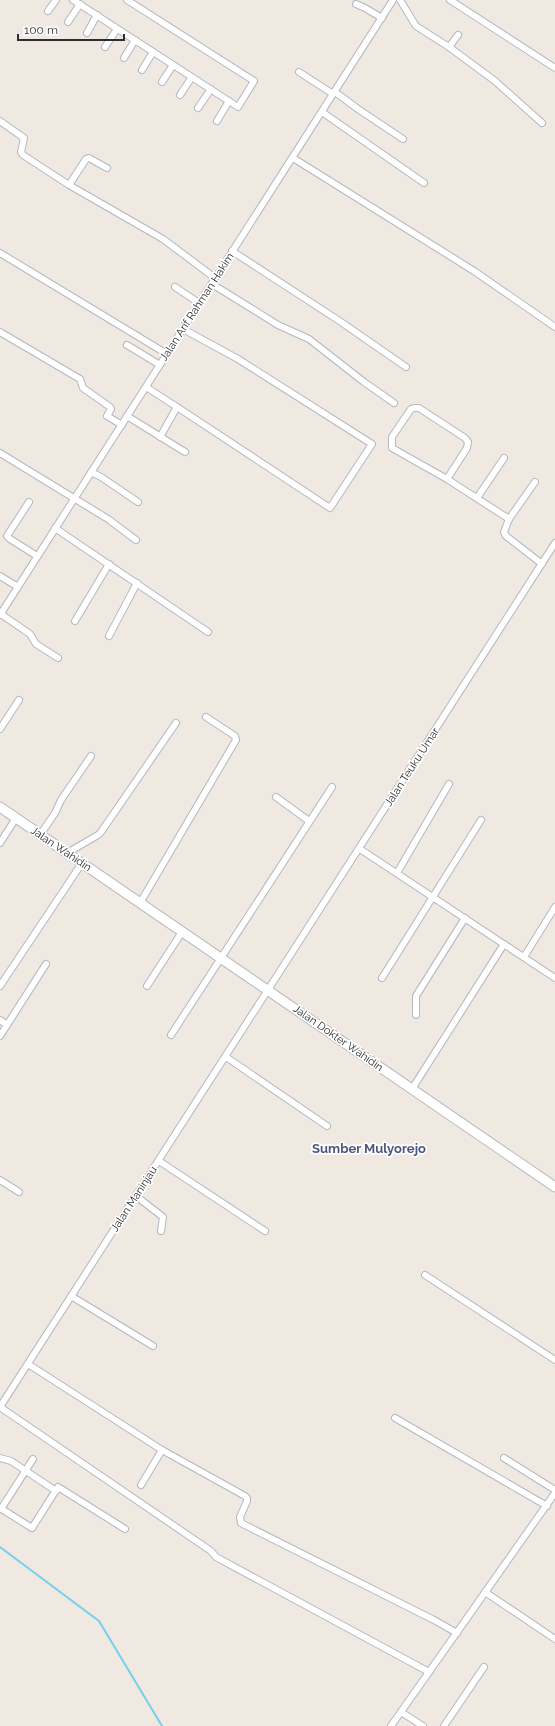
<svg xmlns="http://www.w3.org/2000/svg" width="555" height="1726" font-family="Raleway,sans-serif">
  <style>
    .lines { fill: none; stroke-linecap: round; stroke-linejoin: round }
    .stream { stroke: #75cff0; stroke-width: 2 }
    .street-casing { stroke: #b4b7c1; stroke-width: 8 }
    .secondary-casing { stroke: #b4b7c1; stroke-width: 11 }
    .street { stroke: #fff; stroke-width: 6 }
    .secondary { stroke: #fff; stroke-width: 9 }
    .labels { text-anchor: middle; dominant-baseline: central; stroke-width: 3.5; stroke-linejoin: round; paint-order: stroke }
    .street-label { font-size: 11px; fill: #2e2e2e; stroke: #fff }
    .quarter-label { font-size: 13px; font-weight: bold; fill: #4d5680; stroke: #fff }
  </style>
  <rect width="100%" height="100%" fill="#efe9e1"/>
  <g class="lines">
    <polyline class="stream" points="0,1547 99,1621 162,1726"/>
    <g class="street-casing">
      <g id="street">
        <polyline points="73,0 238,107 254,81 127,0"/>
        <polyline points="400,0 416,26 449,47 495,81 542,123"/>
        <polyline points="450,0 555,68"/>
        <polyline points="356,4 365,8 382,18"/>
        <polyline points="48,11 56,0"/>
        <polyline points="68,22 80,4"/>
        <polyline points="87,33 97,15"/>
        <polyline points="105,47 117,29"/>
        <polyline points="449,47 458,35"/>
        <polyline points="124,58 135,40"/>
        <polyline points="142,70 153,52"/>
        <polyline points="299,72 333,94"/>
        <polyline points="162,82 173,65"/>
        <polyline points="335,92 358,109 403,139"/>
        <polyline points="180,95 192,77"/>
        <polyline points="198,108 211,89"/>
        <polyline points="322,112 424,183"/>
        <polyline points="0,121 24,138 21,152 23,155 69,185 163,239 215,278"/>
        <polyline points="217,121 229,101"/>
        <polyline points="293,158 474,271 555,327"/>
        <polyline points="69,185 86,159 89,158 107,168"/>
        <polyline points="232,251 341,322 406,367"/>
        <polyline points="0,253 167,354"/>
        <polyline points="212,284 278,325 309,339 364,382 394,403"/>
        <polyline points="175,287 199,303"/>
        <polyline points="0,332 80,379 83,388 110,407 111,409 107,416 122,425"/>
        <polyline points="127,345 160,365"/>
        <polyline points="146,387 177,407 160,437"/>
        <polyline points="177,407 330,508 372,444 238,359 183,329"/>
        <polyline points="127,416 185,452"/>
        <polyline points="0,453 108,519 136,540"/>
        <polyline points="91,472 101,477 138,502"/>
        <polyline points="447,479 467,448 468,442 465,438 419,408 414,408 411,409 392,437 392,448 447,479 509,519 504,532 506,536 542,564"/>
        <polyline points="477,498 504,458"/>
        <polyline points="29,502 7,536 10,539 37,556"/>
        <polyline points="509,519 535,482"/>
        <polyline points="55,528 208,632"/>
        <polyline points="0,576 18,587"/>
        <polyline points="1,614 30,634 36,644 58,658"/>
        <polyline points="0,615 393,0"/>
        <polyline points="75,621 109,564"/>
        <polyline points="109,636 137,583"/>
        <polyline points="0,729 19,700"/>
        <polyline points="276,797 309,821"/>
        <polyline points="40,835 55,813 61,800 91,756"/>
        <polyline points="0,843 16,818"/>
        <polyline points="360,849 555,978"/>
        <polyline points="67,853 98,835 101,832 176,723"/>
        <polyline points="397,873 449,784"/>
        <polyline points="140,903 236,740 235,736 206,717"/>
        <polyline points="524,957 555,907"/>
        <polyline points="382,978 481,820"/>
        <polyline points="0,986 82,863"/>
        <polyline points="147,986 182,932"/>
        <polyline points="416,1015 416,996 465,918"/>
        <polyline points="0,1020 7,1025"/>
        <polyline points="171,1035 332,787"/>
        <polyline points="0,1036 46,964"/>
        <polyline points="226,1057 327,1126"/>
        <polyline points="412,1089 504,944"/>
        <polyline points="159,1161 265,1231"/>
        <polyline points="0,1180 19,1192"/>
        <polyline points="136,1196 163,1217 161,1231"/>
        <polyline points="425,1275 555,1360"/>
        <polyline points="71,1296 153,1346"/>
        <polyline points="28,1364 162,1450 245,1496 247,1498 247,1501 240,1517 241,1523 434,1620 457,1633"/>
        <polyline points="0,1407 555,543"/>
        <polyline points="0,1407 211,1551 216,1557 429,1672"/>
        <polyline points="395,1418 547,1506"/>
        <polyline points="0,1458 11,1461 56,1491"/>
        <polyline points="504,1458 555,1490"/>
        <polyline points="141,1485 162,1450"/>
        <polyline points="0,1508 32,1528 58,1487 125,1529"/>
        <polyline points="1,1509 33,1459"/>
        <polyline points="485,1592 555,1639"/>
        <polyline points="401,1712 423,1726"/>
        <polyline points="391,1726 555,1493"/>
        <polyline points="444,1726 484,1667"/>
      </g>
    </g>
    <g class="secondary-casing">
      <polyline id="secondary" points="0,807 555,1187"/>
    </g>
    <use href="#street" class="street"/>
    <use href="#secondary" class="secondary"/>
  </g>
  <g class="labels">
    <g class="street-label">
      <text transform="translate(197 307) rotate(-57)">Jalan Arif Rahman Hakim</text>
      <text transform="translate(412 767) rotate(-57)">Jalan Teuku Umar</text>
      <text transform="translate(61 849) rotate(34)">Jalan Wahidin</text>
      <text transform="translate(338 1038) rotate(35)">Jalan Dokter Wahidin</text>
      <text transform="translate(134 1199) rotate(-57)">Jalan Maninjau</text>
    </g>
    <g class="quarter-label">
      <text x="369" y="1148">Sumber Mulyorejo</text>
    </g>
  </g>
  <path d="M18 34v6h106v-6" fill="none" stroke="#2e2e2e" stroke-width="2"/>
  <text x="24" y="34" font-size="12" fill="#2e2e2e" stroke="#ffffff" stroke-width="3" paint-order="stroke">100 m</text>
</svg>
